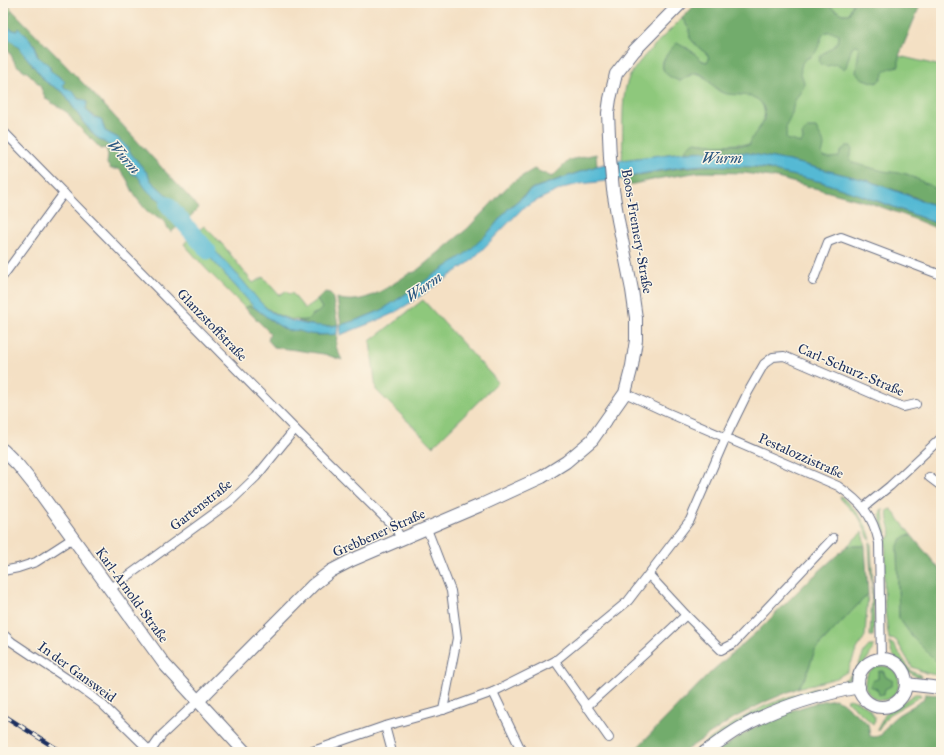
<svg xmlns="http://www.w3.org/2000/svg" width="944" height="755" font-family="'IM FELL Great Primer',serif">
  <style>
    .green { fill: #8ec87c; stroke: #547c6d }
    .forest { fill: #72ac6c; stroke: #466e65 }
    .water { fill: #55b9d4; stroke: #387499 }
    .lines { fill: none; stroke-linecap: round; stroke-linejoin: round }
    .river { stroke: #55b9d4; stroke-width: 17 }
    .street-casing { stroke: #676d82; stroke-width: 10 }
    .secondary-casing { stroke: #676d82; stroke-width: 14 }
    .street { stroke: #fff; stroke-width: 8 }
    .secondary { stroke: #fff; stroke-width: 12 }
    .rail-casing { stroke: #1b2f5e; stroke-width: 4.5 }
    .rail { stroke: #fcf5e5; stroke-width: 3; stroke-dasharray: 9; stroke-linecap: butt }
    .labels { text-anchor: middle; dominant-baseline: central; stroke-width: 3; stroke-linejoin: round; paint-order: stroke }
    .street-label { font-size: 14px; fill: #1b2f5e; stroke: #fcf5e5 }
    .water-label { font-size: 15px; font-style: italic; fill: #2c5881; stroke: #fcf5e5 }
  </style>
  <rect width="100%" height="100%" fill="#fcf5e5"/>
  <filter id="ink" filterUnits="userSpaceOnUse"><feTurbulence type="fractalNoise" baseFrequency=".025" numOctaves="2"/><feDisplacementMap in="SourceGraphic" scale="8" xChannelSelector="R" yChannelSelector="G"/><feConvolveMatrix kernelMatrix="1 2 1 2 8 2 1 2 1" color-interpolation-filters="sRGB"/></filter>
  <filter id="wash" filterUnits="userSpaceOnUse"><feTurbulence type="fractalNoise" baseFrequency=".012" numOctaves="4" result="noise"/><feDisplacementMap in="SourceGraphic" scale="16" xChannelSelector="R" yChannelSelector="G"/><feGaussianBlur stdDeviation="0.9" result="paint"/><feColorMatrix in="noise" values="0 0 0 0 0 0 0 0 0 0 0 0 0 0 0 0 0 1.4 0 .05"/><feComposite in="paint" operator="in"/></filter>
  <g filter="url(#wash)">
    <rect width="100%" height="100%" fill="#f4e0c4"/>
    <g class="green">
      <polygon points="3,3 6,3 12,10 8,16 3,12"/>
      <polygon points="824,3 853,3 849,14 842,14"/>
      <polygon points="815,6 899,56 941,66 941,199 756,147"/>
      <path d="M 682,18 L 689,29 L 690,38 L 698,47 L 708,55 L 709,59 L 707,62 C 699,61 693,52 686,47 L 665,57 L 662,63 L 663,69 L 686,78 C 704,65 708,86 721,92 C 735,97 755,90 763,106 C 769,119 756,135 750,145 L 740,144 L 719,145 L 694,142 L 690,144 L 684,152 L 622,160 C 624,138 620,100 628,80 C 637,59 666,35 682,18 Z"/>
      <path d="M 204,226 L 223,245 L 253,283 L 263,277 L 279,295 L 286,291 L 289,294 L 292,293 L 305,309 L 317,300 L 322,308 L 319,312 L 313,314 L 307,320 C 286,322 268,312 254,296 C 249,291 246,284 241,279 C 227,263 211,248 197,232 Z"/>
      <polygon points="191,236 254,307 249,306 245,308 207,270 184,244"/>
      <polygon points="423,300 498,382 433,446 376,390 370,341"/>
      <path d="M 841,496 C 855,509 866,521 871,539 L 869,539 L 860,519 L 840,498 Z"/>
      <path d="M 883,509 L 884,522 L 887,532 L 885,536 C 882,526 879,520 881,510 Z"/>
      <path d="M 891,509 L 912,536 L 907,535 L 897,548 L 899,618 L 914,639 L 941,666 L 941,676 L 926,673 L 912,667 L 896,640 L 889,639 C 886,621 884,604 884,586 C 884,570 886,555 886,540 L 890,537 C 893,527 885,520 888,510 Z"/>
      <polygon points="862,532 865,546 847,546"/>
      <polygon points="871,542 874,619 873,636 870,636 872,593 869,543"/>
      <polygon points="868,594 865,636 856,651 848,671 837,678 798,688 806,676 815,650"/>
      <polygon points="889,643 893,644 911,671 920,675 921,677 915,676 908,671 892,654"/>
      <path d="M 869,646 L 874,646 C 870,658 855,676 844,682 L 844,680 C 849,677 855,672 858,666 C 862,659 862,652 869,646 Z"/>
      <circle cx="882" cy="683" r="17"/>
      <path d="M 838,682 L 839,684 L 813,691 L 778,704 L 716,738 L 697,752 L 692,752 C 715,736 739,718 765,706 C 788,696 813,689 838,682 Z"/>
      <polygon points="915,694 920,694 921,696 888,715 878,731 877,730 886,713"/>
      <path d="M 849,699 C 860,701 873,709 875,720 L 873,724 L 846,700 Z"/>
    </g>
    <g class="forest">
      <path d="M 697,3 L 824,3 L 842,14 L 849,14 L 853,3 L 890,3 L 903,5 L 907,4 L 906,3 L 921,3 L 899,56 L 899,66 C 877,70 888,76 876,83 L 863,79 L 856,73 L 859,49 L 858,46 L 855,45 L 852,47 L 846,67 L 843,69 L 836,64 L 827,66 L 821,65 L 819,61 L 820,56 C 828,48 839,48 839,34 C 818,26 823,42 815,53 C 810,60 803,56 801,67 C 799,75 805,79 804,85 C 803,91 797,95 795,101 C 793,105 793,109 792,113 C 791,117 788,120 787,124 C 785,128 787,135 786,139 L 801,143 L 803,140 L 802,134 L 807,128 L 816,128 C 821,140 827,140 822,154 L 823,157 L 829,158 L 839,157 L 840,153 L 846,146 L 851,146 L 852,149 L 850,160 L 853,163 L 883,171 L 907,174 L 937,189 L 941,190 L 941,211 L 936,206 L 912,196 L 869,181 L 789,161 L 747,153 L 724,151 L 684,152 L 690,144 L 694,142 L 719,145 L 750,145 C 750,133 768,126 764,109 C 759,91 737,97 723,93 C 713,89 706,73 696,73 C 690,73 685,79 680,81 C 653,73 662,57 677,43 L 693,52 L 702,61 L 707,62 L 709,59 L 708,55 L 698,47 L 690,38 L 689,29 L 682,18 Z"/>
      <path d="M 12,10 L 103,104 L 199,208 L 189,218 L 174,205 L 168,197 L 151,181 L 147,173 L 129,151 L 127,147 L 118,138 L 105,131 C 102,118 96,118 86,110 L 86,105 L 84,100 C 76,100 73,92 65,89 L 61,77 L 54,75 L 50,70 L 50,67 L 38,57 L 35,45 L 18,29 L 17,31 L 10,29 L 5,22 Z"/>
      <path d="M 3,33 L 19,48 L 46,82 L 63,92 L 83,122 L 95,136 L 116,150 L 124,160 L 126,166 L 137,175 L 153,195 L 158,197 L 162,203 L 165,212 L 170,217 L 178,220 L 181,224 L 171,232 C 167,228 166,223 162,220 C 158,216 153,215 148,212 C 145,209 141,204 138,200 C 130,190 129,177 118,169 L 111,169 L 107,164 L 108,155 L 106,148 L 101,149 L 73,121 L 68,113 L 46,99 L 40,86 L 35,80 L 28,73 L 16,65 L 8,49 L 3,44 Z"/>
      <path d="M 596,154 L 597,166 L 531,189 L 508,209 L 488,233 L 468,253 L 382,310 L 360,319 L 341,325 L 337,298 C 363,307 388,287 410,273 L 415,272 L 467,229 L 511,183 L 534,169 L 552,177 L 569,160 Z"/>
      <path d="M 735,165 C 807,170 874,201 941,225 L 941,230 L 904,215 L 870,203 L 777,178 L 745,173 L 700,172 L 662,178 L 624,186 L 623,179 C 661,169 695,165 735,165 Z"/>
      <path d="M 325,292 L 330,293 L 332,295 L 338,325 L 319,327 L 298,321 L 307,320 C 312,314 318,314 322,308 L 317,300 Z"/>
      <polygon points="249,306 254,307 272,321 288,331 297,329 307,333 318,335 337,334 336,347 342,360 324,354 274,347 268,340 270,333 245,308"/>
      <polygon points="907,535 912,536 941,571 941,666 914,639 899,618 897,548 900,541"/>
      <polygon points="847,546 865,546 868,594 815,650 806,676 798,688 767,701 734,718 683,752 633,752 711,672 761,628 804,585"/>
      <path d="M 879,671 L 883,671 L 886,677 L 893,681 L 891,686 L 885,689 L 884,694 L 879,695 L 877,689 L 870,686 C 871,681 873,680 878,679 L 878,673 Z"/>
      <polygon points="925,694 941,695 941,752 716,752 750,730 781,714 818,702 835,699 842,702 868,724 870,736 875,737 881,735 891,721 898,715 923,700"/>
    </g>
    <g class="water">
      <path d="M 3,12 L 8,16 L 5,22 L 10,29 L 17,31 L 18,28 L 29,38 L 36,48 C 34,60 46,60 50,67 L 50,70 C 55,75 60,76 65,82 L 63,84 L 65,89 L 73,91 L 78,99 L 84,100 L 87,102 L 86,110 L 94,117 L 101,119 L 105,131 L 118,138 L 127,147 L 129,151 L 147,173 L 151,181 L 172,200 L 174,205 L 189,218 L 181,224 L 178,220 C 162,217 169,212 162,203 C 158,197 152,196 148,191 C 143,186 141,180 137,175 L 134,175 L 130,172 L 116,150 L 95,136 L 83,122 L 63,92 L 46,82 L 19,48 L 3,33 Z"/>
      <polygon points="724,151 747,153 789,161 869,181 936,206 941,211 941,225 886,204 822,182 778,172 770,169 757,167 703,165 681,167 641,174 623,179 580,184 566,187 542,198 523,208 470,262 413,301 394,313 376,321 340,335 341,325 360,319 382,310 468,252 488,233 508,209 532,189 597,166 622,160 684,152"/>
      <path d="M 197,232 C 212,248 227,263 241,279 C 251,290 258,302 270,311 C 286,322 319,329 338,325 L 337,334 C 328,335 319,335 310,334 C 300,332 300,329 288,331 L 272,321 L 254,307 L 191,236 Z"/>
    </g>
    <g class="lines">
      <polyline class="river" points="168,205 208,251"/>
    </g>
  </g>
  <g filter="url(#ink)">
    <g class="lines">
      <g class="street-casing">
        <g id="street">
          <polyline points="3,131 295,429 396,529 401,539"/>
          <polyline points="3,276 64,193"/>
          <polyline points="813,281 828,242 841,237 941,275"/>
          <path d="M 625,393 L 666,412 L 838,486 C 861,502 873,515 879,543 L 881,660"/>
          <polyline points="929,477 941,486"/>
          <polyline points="864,507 890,486 941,438"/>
          <polyline points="427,529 451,591 457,638 443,710"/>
          <polyline points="3,571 18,568 36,562 73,538"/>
          <polyline points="649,575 686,615 721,650 733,644 833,538"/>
          <polyline points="110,589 231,501 256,477 295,429"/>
          <polyline points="3,634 12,642 75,684 101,703 150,751"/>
          <polyline points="555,661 609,738"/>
          <polyline points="493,692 522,752"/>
          <polyline points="586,707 648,651 686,615"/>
          <polyline points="385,726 392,752"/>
          <polyline points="150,752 162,735 198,701"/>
          <polyline points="310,752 385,726 443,710 493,692 555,661 628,601 690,520 726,437 747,394 764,364 773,357 784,356 903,407 916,404"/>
        </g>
      </g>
      <g class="secondary-casing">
        <g id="secondary">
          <polyline points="3,450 18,465 38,490 165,665 245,752"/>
          <circle cx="882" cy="683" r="24"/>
          <polyline points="906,684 941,688"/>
          <polyline points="198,701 313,585 331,571 352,560 481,505 542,477 566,462 592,440 625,393 632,366 636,340 636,318 632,290 618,220 613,190 610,158 608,113 610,99 616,74 634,51 681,3"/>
          <path d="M 705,752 C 716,744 728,735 740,728 C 777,707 818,695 859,687"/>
        </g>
      </g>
      <use href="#street" class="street"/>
      <use href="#secondary" class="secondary"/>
      <g class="rail-casing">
        <polyline id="rail" points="3,715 62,752"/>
      </g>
      <use href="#rail" class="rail"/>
    </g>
  </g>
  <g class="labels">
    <g class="street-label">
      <text transform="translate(637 231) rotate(80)">Boos-Fremery-Straße</text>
      <text transform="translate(212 325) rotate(46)">Glanzstoffstraße</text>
      <text transform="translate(851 370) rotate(23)">Carl-Schurz-Straße</text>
      <text transform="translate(801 456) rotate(24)">Pestalozzistraße</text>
      <text transform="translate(201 505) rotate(-38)">Gartenstraße</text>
      <text transform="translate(379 533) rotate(-24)">Grebbener Straße</text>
      <text transform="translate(132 595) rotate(54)">Karl-Arnold-Straße</text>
      <text transform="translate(77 672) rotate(36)">In der Gansweid</text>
    </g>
    <g class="water-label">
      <text transform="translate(124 157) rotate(48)">Wurm</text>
      <text x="722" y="158">Wurm</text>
      <text transform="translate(424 287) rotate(-35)">Wurm</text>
    </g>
  </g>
  <rect width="944" height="755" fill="none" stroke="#fcf5e5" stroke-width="16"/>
</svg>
